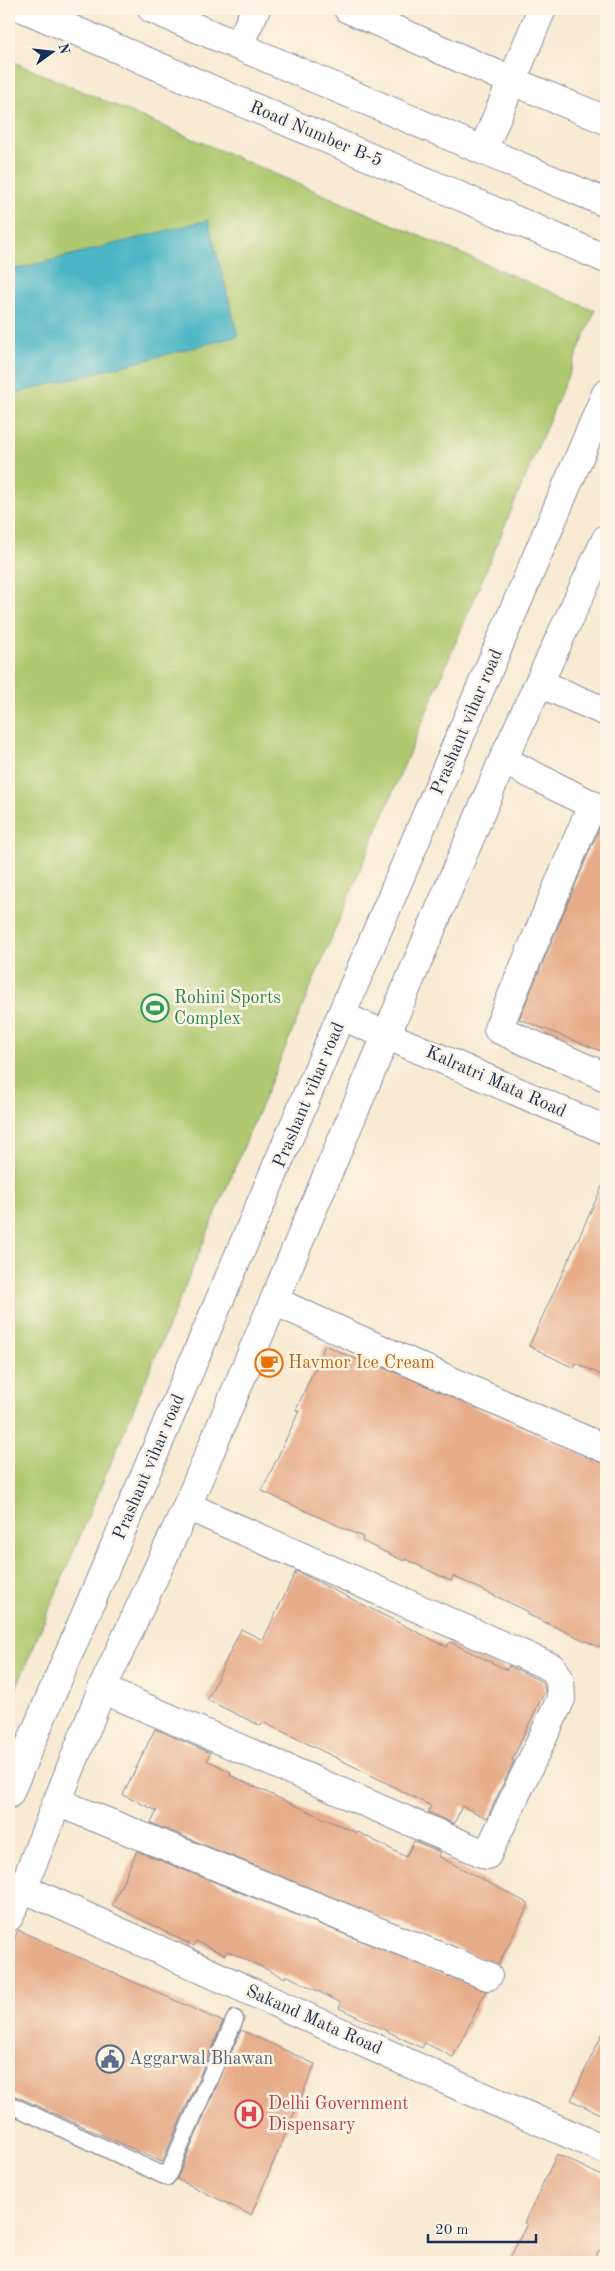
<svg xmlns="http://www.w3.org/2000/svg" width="615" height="2271" font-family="'Old Standard TT',serif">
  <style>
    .green { fill: #afc96f; stroke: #657c66 }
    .water { fill: #49b5c5; stroke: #327292 }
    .building { fill: #e7ad8b }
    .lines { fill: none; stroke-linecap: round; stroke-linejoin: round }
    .service-casing { stroke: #8a8c98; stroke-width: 19 }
    .minor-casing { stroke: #8a8c98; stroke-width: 30 }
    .tertiary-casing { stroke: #8a8c98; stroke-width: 30 }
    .service { stroke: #fff; stroke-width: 16 }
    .minor { stroke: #fff; stroke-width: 28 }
    .tertiary { stroke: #fff; stroke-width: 28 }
    .labels { text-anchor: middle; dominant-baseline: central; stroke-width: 5; stroke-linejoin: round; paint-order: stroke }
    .street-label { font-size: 18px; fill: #1b2f5e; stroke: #fcf5e5 }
    .leisure-label { font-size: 18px; fill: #27864d; stroke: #fcf5e5; text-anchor: start }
    .food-label { font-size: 18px; fill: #c56008; stroke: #fcf5e5; text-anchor: start }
    .service-label { font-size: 18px; fill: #4e5e75; stroke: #fcf5e5; text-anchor: start }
    .health-label { font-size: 18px; fill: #be3a42; stroke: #fcf5e5; text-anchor: start }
  </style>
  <rect width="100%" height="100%" fill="#fcf5e5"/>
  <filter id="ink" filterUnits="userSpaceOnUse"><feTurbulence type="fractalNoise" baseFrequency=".02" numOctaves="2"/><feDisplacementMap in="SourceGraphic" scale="10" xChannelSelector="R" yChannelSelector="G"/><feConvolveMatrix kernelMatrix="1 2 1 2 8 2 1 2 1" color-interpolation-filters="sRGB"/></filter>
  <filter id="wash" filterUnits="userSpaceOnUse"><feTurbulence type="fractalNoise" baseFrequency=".0096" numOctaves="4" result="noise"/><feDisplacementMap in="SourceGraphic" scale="20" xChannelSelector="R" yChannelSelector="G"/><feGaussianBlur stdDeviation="1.12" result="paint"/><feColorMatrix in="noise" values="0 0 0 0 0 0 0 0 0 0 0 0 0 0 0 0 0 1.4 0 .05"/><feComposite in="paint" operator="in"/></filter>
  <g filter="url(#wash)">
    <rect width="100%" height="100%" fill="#f8ead3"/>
    <polygon class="green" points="9,60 595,311 9,1705"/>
    <polygon class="water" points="208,220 238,336 9,395 9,271"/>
    <g id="blocks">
      <g class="building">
        <polygon points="600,826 606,828 606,1053 519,1019"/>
        <polygon points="606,1178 606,1377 576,1363 574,1368 529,1346"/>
        <polygon points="325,1345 360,1361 361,1359 397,1373 606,1465 606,1631 599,1647 527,1614 529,1612 453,1576 451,1581 405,1559 404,1561 362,1541 363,1537 262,1491 299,1411 296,1410"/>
        <polygon points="296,1571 447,1647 450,1642 507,1670 509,1666 543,1682 545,1691 512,1760 514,1761 487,1818 462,1806 454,1824 428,1812 431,1806 359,1769 263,1722 261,1726 207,1700 241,1629 263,1640"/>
        <polygon points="155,1729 210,1753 207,1760 231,1772 230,1775 283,1800 357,1833 358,1832 406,1857 414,1841 440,1852 438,1856 529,1904 498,1965 151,1823 157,1811 123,1795"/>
        <polygon points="137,1851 486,1991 453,2057 425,2043 422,2048 339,2008 341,2003 286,1975 285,1978 227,1951 225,1955 196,1941 194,1946 112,1905"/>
        <polygon points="18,1930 223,2022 162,2162 9,2093 9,1951"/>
        <polygon points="606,2026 606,2117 571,2100"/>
        <polygon points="241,2030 315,2064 251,2215 177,2179"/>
        <polygon points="557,2154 606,2178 606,2254 599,2250 593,2262 508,2262 527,2224 524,2223"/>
      </g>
    </g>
  </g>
  <g filter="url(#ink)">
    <use href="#blocks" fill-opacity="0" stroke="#8a8c98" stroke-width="1"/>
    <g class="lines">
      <g class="service-casing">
        <polyline id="service" points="9,2104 167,2177 235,2019"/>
      </g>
      <g class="minor-casing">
        <g id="minor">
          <polyline points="348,9 512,81 606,120"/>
          <polyline points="238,46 256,9"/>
          <polyline points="483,150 542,9"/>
          <polyline points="539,683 606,712"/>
          <polyline points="503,760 606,812"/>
          <polyline points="592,805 498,1029 606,1077"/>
          <polyline points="342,1016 606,1130"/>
          <polyline points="274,1301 489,1398 606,1449"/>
          <polyline points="102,1689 487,1855 561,1699 560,1680 553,1668 187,1506"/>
          <polyline points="9,1794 606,394"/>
          <polyline points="57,1802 488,1976"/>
          <polyline points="23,1888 450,2082 606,2150"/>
          <polyline points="9,1917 23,1888 102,1689 187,1506 503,760 606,539"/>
        </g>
      </g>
      <g class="tertiary-casing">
        <g id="tertiary">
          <polyline points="25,9 606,259"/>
          <polyline points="152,9 606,203"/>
        </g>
      </g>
      <use href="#service" class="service"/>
      <use href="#minor" class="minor"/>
      <use href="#tertiary" class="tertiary"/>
    </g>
  </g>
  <defs>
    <g id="stadium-ring" transform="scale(1.4375)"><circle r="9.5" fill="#fcf5e5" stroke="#2e9e5b" stroke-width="1.5"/><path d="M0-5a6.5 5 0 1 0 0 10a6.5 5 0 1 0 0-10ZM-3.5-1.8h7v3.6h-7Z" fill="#2e9e5b"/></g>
    <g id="cafe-ring" transform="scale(1.4375)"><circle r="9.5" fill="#fcf5e5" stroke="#e8710a" stroke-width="1.5"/><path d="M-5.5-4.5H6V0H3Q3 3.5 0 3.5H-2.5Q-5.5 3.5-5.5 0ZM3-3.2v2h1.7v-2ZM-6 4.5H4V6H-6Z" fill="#e8710a"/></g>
    <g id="civic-ring" transform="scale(1.4375)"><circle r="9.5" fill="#fcf5e5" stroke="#5c6f8a" stroke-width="1.5"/><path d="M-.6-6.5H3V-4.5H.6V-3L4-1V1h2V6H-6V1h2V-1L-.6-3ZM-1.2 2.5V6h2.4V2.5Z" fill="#5c6f8a"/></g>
    <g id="hospital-ring" transform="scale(1.4375)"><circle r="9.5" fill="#fcf5e5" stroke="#e0444e" stroke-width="1.5"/><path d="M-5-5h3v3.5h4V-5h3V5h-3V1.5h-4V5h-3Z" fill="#e0444e"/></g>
  </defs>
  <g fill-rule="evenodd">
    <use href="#stadium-ring" x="155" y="1008"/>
    <use href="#cafe-ring" x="269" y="1363"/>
    <use href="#civic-ring" x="110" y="2059"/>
    <use href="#hospital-ring" x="249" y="2114"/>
  </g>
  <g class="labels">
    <g class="street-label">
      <text transform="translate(316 134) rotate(23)">Road Number B-5</text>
      <text transform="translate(467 722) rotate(-67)">Prashant vihar road</text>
      <text transform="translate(496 1082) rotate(24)">Kalratri Mata Road</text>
      <text transform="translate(309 1095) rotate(-67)">Prashant vihar road</text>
      <text transform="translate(149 1467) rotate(-67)">Prashant vihar road</text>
      <text transform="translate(314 2020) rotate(24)">Sakand Mata Road</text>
    </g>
    <g class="leisure-label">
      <text x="174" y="998">Rohini Sports<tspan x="174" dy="21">Complex</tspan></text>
    </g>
    <g class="food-label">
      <text x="288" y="1363">Havmor Ice Cream</text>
    </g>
    <g class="service-label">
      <text x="129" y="2059">Aggarwal Bhawan</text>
    </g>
    <g class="health-label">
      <text x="268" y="2104">Delhi Government<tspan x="268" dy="21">Dispensary</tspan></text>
    </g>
  </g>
  <rect width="615" height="2271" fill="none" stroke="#fcf5e5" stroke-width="30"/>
  <g transform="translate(52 52) rotate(75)" stroke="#fcf5e5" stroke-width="4" paint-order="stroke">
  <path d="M0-4L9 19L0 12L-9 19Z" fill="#1b2f5e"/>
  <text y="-8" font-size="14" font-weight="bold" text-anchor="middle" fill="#1b2f5e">N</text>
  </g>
  <path d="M428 2234v8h108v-8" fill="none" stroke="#1b2f5e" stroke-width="2.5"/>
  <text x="435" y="2234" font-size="15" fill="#1b2f5e" stroke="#fcf5e5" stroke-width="4" paint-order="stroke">20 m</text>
</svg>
